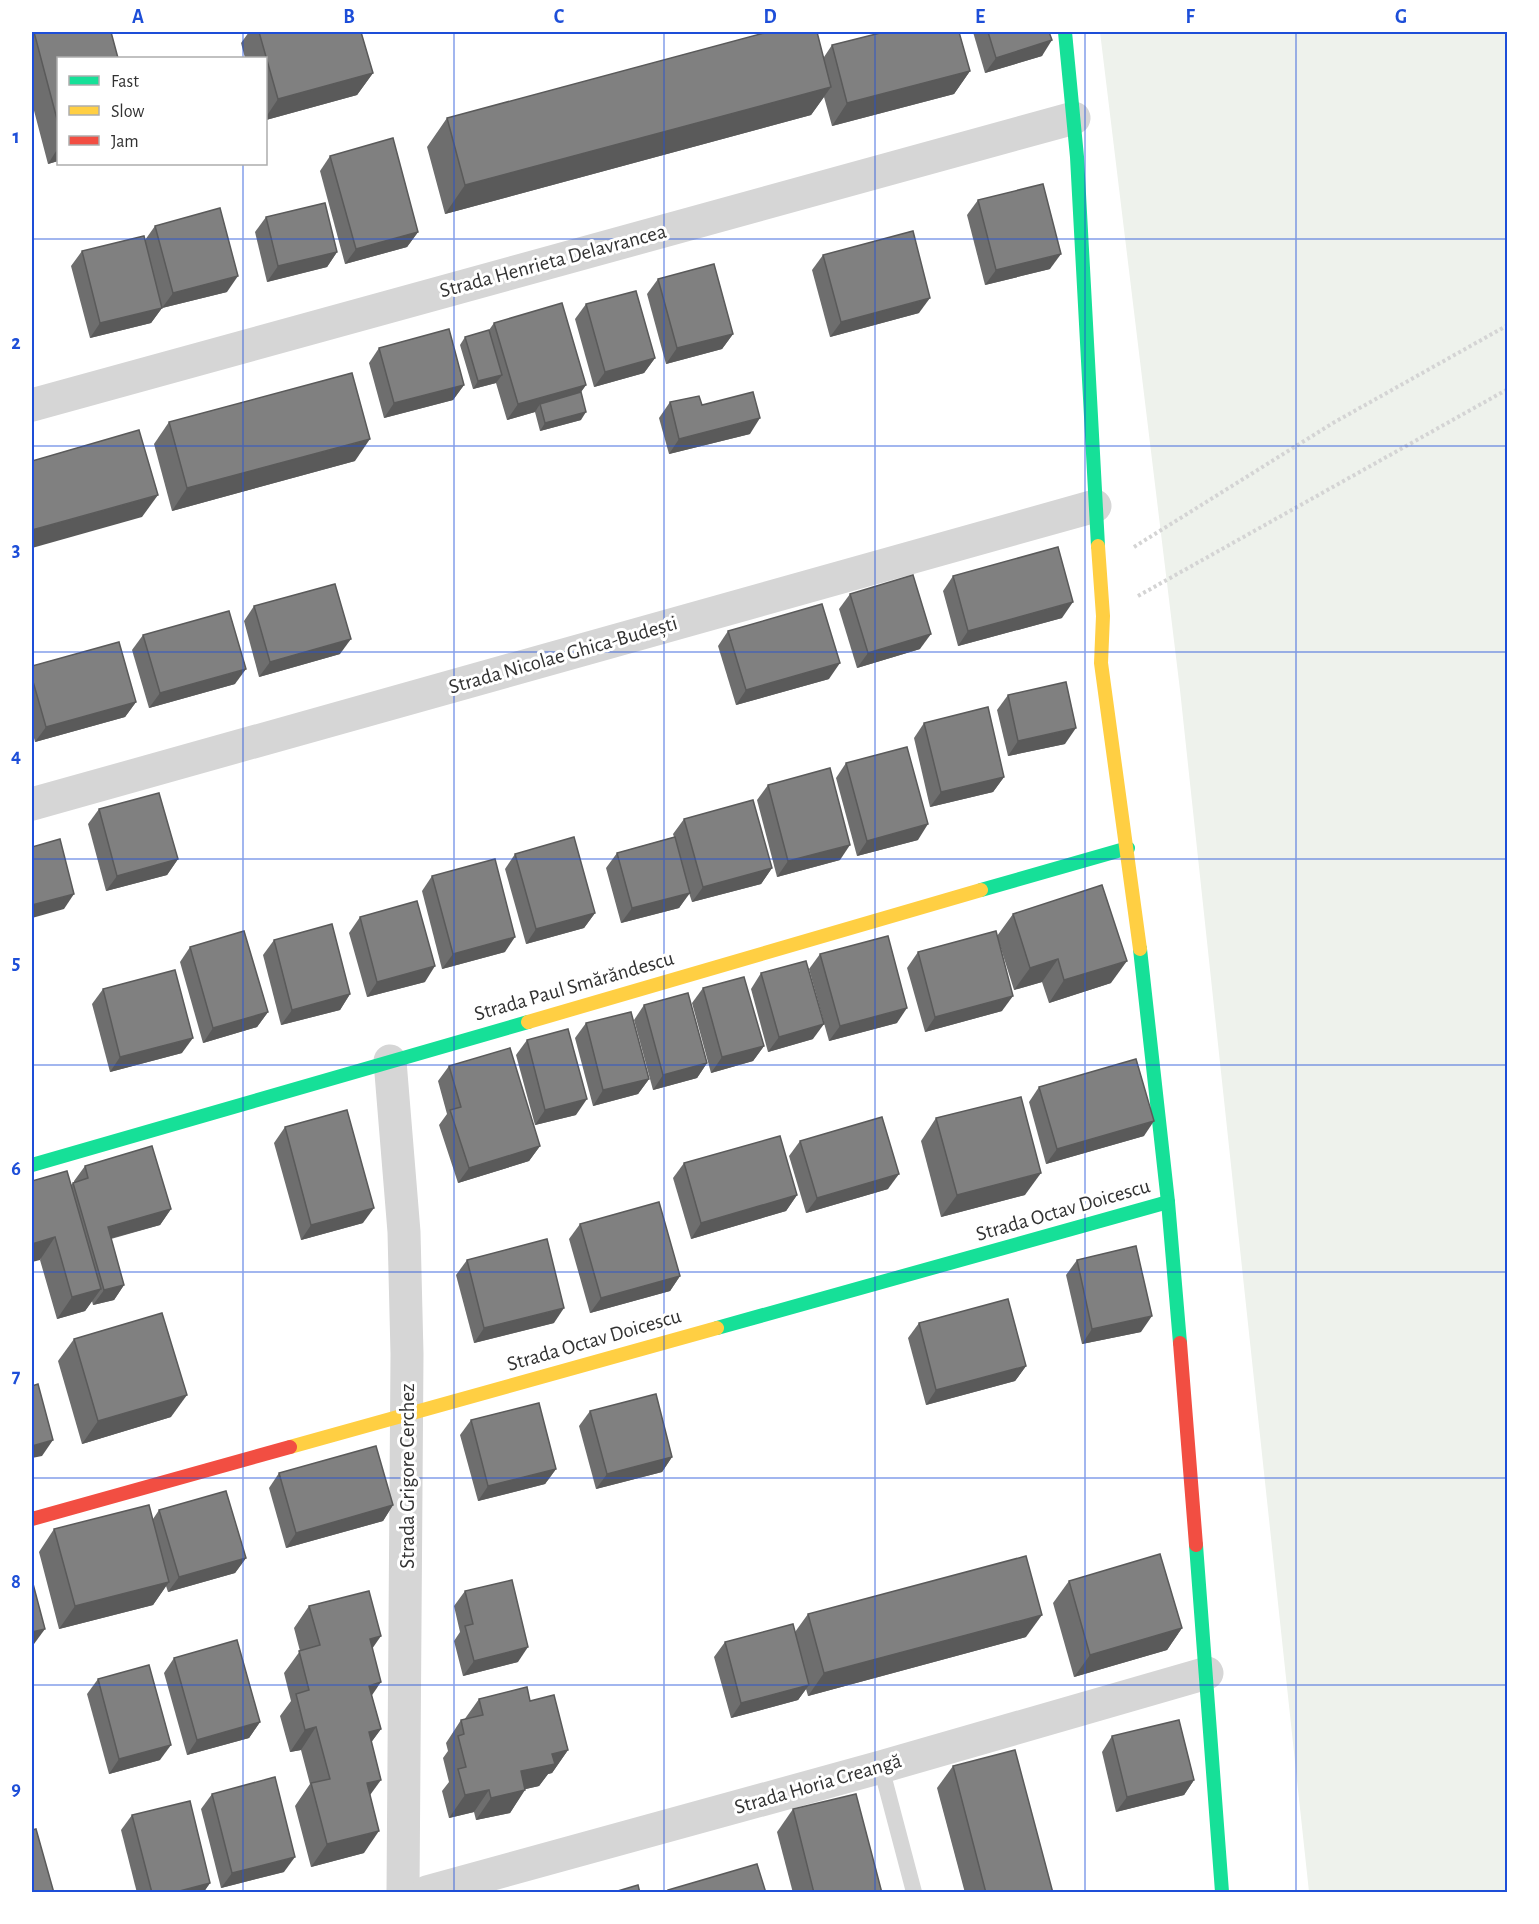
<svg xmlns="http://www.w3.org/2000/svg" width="1539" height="1924" font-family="'Alegreya Sans',sans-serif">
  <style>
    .green { fill: #eef2ec }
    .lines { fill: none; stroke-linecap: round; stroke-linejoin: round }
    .path { stroke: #d4d4d4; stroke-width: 4; stroke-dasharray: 3 3; stroke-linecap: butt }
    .lane { stroke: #d6d6d6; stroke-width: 16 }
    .street { stroke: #d6d6d6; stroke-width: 33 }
    .fast { stroke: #16e098; stroke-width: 14 }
    .slow { stroke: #ffcf43; stroke-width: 14 }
    .jam { stroke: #f24e42; stroke-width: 14 }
    .wall { fill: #6e6e6e }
    .shaded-wall { fill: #5a5a5a }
    .building { fill: #808080; stroke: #5a5a5a; stroke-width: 1.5 }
    .grid { fill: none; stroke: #1d4ed8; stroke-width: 1.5; stroke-opacity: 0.55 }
    .labels { text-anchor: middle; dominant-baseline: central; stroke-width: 6; stroke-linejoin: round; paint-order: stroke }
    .street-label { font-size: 21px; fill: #323232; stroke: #fff }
    .neatline { fill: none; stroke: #1d4ed8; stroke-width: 2 }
    .grid-label { font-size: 20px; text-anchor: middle; font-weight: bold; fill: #1d4ed8 }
  </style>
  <rect width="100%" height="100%" fill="#fff"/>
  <polygon class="green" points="1100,32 1507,32 1507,1892 1309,1892 1180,690"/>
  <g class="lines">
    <g class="path">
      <polyline points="1134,547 1333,423 1508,325"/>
      <polyline points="1138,596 1508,389"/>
    </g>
    <polyline class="lane" points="881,1767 914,1892"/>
    <g class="street">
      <polyline points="32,405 1074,118"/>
      <polyline points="32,804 1095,506"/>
      <polyline points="390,1061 404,1232 407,1354 403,1892"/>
      <polyline points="427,1892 881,1767 1207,1673"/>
    </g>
    <g class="fast">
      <polyline points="1065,32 1077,157 1098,546"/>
      <polyline points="981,890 1128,848"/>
      <polyline points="1140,949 1168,1202 1180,1343"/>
      <polyline points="32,1165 528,1022"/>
      <polyline points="717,1328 1168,1202"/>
      <polyline points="1196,1545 1222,1892"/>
    </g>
    <g class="slow">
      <polyline points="1098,546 1103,616 1101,663 1140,949"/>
      <polyline points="528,1022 981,890"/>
      <polyline points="290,1447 717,1328"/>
    </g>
    <g class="jam">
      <polyline points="1180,1343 1196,1545"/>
      <polyline points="32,1519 290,1447"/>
    </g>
  </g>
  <g class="wall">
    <polygon points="32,32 111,32 58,58 58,161 48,164 32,103"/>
    <polygon points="249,32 361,32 373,73 357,95 266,120 266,58 245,58 241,43"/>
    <polygon points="973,32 1049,32 1042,56 985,73"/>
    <polygon points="832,45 970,71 954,94 832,126 824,97 811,115 445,214 427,147 447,118 824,57"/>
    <polygon points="330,156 418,232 407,247 345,264 320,171"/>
    <polygon points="978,200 1050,269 985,285 967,215"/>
    <polygon points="266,217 337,252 327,267 267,282 255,232"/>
    <polygon points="155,226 227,292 162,308 156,285 162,308 151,323 90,338 71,266 82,251 145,240"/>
    <polygon points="823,255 919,313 830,337 812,270"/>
    <polygon points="658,279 733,334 722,349 666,364 647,294"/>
    <polygon points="586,304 655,358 644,373 594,387 575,319"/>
    <polygon points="494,323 586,385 581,392 581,420 540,431 535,412 507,420 496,383 473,389 460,345 465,337 489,330"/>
    <polygon points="379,348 464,385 453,400 384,418 369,363"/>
    <polygon points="670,402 702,405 750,434 669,454 659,418"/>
    <polygon points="169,422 355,461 172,511 154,444"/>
    <polygon points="953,576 1062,618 958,646 943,591"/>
    <polygon points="850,594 920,649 857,668 839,609"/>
    <polygon points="254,606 340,654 259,677 244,621"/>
    <polygon points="728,631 829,679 736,705 718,646"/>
    <polygon points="143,635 235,684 149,708 132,650"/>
    <polygon points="32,666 136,702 125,717 35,742 32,730"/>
    <polygon points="1008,695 1065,744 1008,756 997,710"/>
    <polygon points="924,723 1004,777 993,792 930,807 914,738"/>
    <polygon points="846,763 918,840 857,856 836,778"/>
    <polygon points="768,785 840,860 777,877 757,800"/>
    <polygon points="99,809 178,859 167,875 106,891 88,824"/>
    <polygon points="684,819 772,868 761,884 692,902 689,893 679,908 621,923 606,868 617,853 674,837 673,834"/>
    <polygon points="515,854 595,913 584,928 526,944 505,869"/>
    <polygon points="432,876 505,952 442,969 422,891"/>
    <polygon points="1013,914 1111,983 1049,1003 1042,982 1014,990 997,936"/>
    <polygon points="360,917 425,982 367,997 349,933"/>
    <polygon points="274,940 350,994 340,1010 281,1025 263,955"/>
    <polygon points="190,947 268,1012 257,1027 203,1043 180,962"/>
    <polygon points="918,952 1002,1011 925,1032 907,968"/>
    <polygon points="820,954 897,1023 829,1041 809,969"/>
    <polygon points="761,973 813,1039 768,1052 751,989"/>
    <polygon points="703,988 764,1046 753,1061 711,1073 692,1003"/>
    <polygon points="103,989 182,1053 110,1072 92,1004"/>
    <polygon points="644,1005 707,1063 697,1078 653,1090 634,1020"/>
    <polygon points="586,1023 649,1079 638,1094 593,1106 575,1038"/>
    <polygon points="527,1040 576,1115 535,1125 516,1055"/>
    <polygon points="449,1066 540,1146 529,1161 458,1183 439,1125 447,1114 438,1081"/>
    <polygon points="1039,1087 1144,1136 1046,1164 1029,1102"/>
    <polygon points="936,1118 1025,1195 941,1217 921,1141"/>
    <polygon points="285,1127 363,1223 301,1240 274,1143"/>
    <polygon points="800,1141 888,1189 806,1213 789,1156"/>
    <polygon points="684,1163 797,1195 786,1211 691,1239 673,1178"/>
    <polygon points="85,1166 171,1209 160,1225 111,1239 124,1285 114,1300 93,1305 92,1301 85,1311 57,1319 40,1260 71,1185 74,1182 74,1181"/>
    <polygon points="580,1224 680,1276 670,1291 590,1313 569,1239"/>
    <polygon points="467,1260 554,1323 474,1343 456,1275"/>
    <polygon points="1077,1260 1141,1332 1082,1344 1066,1275"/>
    <polygon points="919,1323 1026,1366 1015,1381 926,1405 908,1338"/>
    <polygon points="74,1339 171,1417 82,1444 58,1361"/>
    <polygon points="590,1411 672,1457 662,1472 596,1489 579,1426"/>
    <polygon points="471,1420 556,1469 545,1484 478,1501 460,1435"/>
    <polygon points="279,1473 393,1505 383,1521 286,1548 269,1488"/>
    <polygon points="159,1510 246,1558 235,1573 168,1592 166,1586 153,1605 59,1629 39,1552 54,1529 153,1519"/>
    <polygon points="1069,1581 1182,1628 1167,1650 1074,1677 1053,1603"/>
    <polygon points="465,1591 518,1662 463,1676 454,1641 460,1632 454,1606"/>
    <polygon points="309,1606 372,1648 372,1696 381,1729 371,1742 370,1795 364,1853 311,1867 295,1806 310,1784 301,1750 290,1752 280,1716 291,1701 284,1673 300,1651 294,1628"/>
    <polygon points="808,1614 1026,1637 808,1696 806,1689 798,1700 731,1718 714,1657 725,1642 795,1632"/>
    <polygon points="174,1658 260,1722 249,1738 187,1755 164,1673"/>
    <polygon points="98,1679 160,1760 109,1774 87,1694"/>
    <polygon points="479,1699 530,1701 568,1750 552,1773 548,1774 539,1786 525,1789 510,1813 476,1820 474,1812 449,1818 442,1791 449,1782 443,1758 448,1751 446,1743 461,1720 464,1720"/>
    <polygon points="1112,1736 1194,1780 1184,1795 1116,1812 1102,1752"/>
    <polygon points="953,1766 1053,1893 965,1893 937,1788"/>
    <polygon points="212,1794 284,1872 221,1888 201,1809"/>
    <polygon points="793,1809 882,1893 793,1893 777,1832"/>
    <polygon points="132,1815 210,1883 203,1893 137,1893 121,1830"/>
  </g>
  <g class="shaded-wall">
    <polygon points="1052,40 1042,56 985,73 996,58"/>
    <polygon points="970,71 954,94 832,126 847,103"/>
    <polygon points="373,73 357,95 266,120 266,117 278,99"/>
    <polygon points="831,87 811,115 445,214 465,185"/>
    <polygon points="58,148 58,161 48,164"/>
    <polygon points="418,232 407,247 345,264 356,249"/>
    <polygon points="337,252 327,267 267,282 278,266"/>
    <polygon points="1061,254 1050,269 985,285 996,270"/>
    <polygon points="238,276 227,292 162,308 173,293"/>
    <polygon points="930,298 919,313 830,337 841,322"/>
    <polygon points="162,308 151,323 90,338 100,323"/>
    <polygon points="733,334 722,349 666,364 677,348"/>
    <polygon points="655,358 644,373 594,387 605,372"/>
    <polygon points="502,375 496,383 473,389 478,381"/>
    <polygon points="464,385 453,400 384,418 394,403"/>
    <polygon points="586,385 575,400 540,404 535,412 507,420 518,404"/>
    <polygon points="586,412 581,420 540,431 545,423"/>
    <polygon points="760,418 750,434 669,454 679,439"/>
    <polygon points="370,439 355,461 172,511 187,488"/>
    <polygon points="158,495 142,517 32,548 32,530"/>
    <polygon points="1073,602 1062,618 958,646 968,631"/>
    <polygon points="931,634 920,649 857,668 868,653"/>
    <polygon points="351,639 340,654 259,677 270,662"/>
    <polygon points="840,663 829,679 736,705 746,690"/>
    <polygon points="246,669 235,684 149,708 160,693"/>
    <polygon points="136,702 125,717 35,742 46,727"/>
    <polygon points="1076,728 1065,744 1008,756 1018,741"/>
    <polygon points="1004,777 993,792 930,807 941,792"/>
    <polygon points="928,824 918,840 857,856 867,841"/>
    <polygon points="850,845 840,860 777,877 788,861"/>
    <polygon points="178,859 167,875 106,891 117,876"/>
    <polygon points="772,868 761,884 692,902 703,887"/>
    <polygon points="690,893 679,908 621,923 632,908"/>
    <polygon points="74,894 64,909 32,918 32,905"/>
    <polygon points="595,913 584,928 526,944 536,929"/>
    <polygon points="515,937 505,952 442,969 453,954"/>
    <polygon points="1058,959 1042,982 1014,990 1030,968"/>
    <polygon points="1127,961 1111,983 1049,1003 1064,980"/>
    <polygon points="435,966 425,982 367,997 377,982"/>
    <polygon points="350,994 340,1010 281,1025 292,1010"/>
    <polygon points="1013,996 1002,1011 925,1032 935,1017"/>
    <polygon points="907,1008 897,1023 829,1041 840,1026"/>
    <polygon points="268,1012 257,1027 203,1043 213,1028"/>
    <polygon points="824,1024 813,1039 768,1052 779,1037"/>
    <polygon points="193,1038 182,1053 110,1072 120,1057"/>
    <polygon points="764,1046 753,1061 711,1073 722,1057"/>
    <polygon points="707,1063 697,1078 653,1090 663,1075"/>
    <polygon points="649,1079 638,1094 593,1106 603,1090"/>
    <polygon points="587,1099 576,1115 535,1125 545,1110"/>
    <polygon points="1154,1121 1144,1136 1046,1164 1057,1149"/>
    <polygon points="540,1146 529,1161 458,1183 469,1168"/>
    <polygon points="1041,1173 1025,1195 941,1217 957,1195"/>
    <polygon points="899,1174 888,1189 806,1213 817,1198"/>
    <polygon points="797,1195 786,1211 691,1239 701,1223"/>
    <polygon points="374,1208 363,1223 301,1240 311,1225"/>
    <polygon points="171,1209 160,1225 97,1242 108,1227"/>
    <polygon points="55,1237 40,1260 32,1262 32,1244"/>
    <polygon points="680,1276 670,1291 590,1313 601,1298"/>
    <polygon points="124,1285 114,1300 93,1305 104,1290"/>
    <polygon points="101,1289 85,1311 57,1319 72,1297"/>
    <polygon points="564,1308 554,1323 474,1343 484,1328"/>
    <polygon points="1152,1316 1141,1332 1082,1344 1092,1329"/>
    <polygon points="1026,1366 1015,1381 926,1405 936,1390"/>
    <polygon points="187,1395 171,1417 82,1444 98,1421"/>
    <polygon points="53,1440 42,1456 32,1458 32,1446"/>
    <polygon points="672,1457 662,1472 596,1489 607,1474"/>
    <polygon points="556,1469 545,1484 478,1501 488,1486"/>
    <polygon points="393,1505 383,1521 286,1548 296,1533"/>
    <polygon points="246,1558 235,1573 168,1592 179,1577"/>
    <polygon points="169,1582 153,1605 59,1629 75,1606"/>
    <polygon points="1042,1615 1026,1637 808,1696 824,1673"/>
    <polygon points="1182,1628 1167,1650 1074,1677 1090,1655"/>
    <polygon points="45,1629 34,1644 32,1645 32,1632"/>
    <polygon points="381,1636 365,1659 370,1639"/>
    <polygon points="528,1647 518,1662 463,1676 474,1661"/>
    <polygon points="381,1682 366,1704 369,1686"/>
    <polygon points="809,1685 798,1700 731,1718 741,1703"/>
    <polygon points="260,1722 249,1738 187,1755 197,1740"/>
    <polygon points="316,1727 301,1750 290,1752 305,1730"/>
    <polygon points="381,1729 365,1751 369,1732"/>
    <polygon points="171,1745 160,1760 109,1774 119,1759"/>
    <polygon points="568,1750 552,1773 548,1774 539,1786 505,1794 521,1771 552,1754"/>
    <polygon points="381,1780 365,1802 367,1783"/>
    <polygon points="1194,1780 1184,1795 1116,1812 1127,1797"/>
    <polygon points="489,1790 474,1812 449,1818 465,1795"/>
    <polygon points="525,1790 510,1813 476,1820 491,1798"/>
    <polygon points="379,1831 364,1853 311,1867 327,1844"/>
    <polygon points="295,1857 284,1872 221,1888 232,1873"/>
    <polygon points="210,1883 203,1893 172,1893"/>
  </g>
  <g class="building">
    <polygon points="34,32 111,32 118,58 58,58 58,123"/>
    <polygon points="259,32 361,32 373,73 278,99"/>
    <polygon points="768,32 817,32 831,87 465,185 447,118"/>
    <polygon points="884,32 959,32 970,71 847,103 832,45"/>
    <polygon points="988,32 1049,32 1052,40 996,58"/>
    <polygon points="393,138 418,232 356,249 330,156"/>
    <polygon points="1043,184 1061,254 996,270 978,200"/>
    <polygon points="325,203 337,252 278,266 266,217"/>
    <polygon points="220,208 238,276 173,293 155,226"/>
    <polygon points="913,231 930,298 841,322 823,255"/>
    <polygon points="144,236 162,308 100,323 82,251"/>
    <polygon points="714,264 733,334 677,348 658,279"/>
    <polygon points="636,291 655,358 605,372 586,304"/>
    <polygon points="562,303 586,385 518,404 494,323"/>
    <polygon points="449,329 464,385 394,403 379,348"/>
    <polygon points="489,330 502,375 478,381 465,337"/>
    <polygon points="352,373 370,439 187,488 169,422"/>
    <polygon points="581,392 586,412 545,423 540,404"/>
    <polygon points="753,392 760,418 679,439 670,402 699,396 702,405"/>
    <polygon points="139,430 158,495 32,530 32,461"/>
    <polygon points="1058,547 1073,602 968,631 953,576"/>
    <polygon points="913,575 931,634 868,653 850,594"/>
    <polygon points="335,584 351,639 270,662 254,606"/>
    <polygon points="822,604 840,663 746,690 728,631"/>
    <polygon points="229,611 246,669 160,693 143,635"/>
    <polygon points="119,642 136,702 46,727 32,678 32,666"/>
    <polygon points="1066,682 1076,728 1018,741 1008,695"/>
    <polygon points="988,707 1004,777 941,792 924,723"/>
    <polygon points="907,747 928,824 867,841 846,763"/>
    <polygon points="830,768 850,845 788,861 768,785"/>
    <polygon points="159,793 178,859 117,876 99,809"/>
    <polygon points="753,800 772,868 703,887 684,819"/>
    <polygon points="574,837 595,913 536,929 515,854"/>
    <polygon points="675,837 690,893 632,908 617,853"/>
    <polygon points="60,839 74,894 32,905 32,847"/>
    <polygon points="495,859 515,937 453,954 432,876"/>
    <polygon points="1102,885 1127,961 1064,980 1058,959 1030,968 1013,914"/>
    <polygon points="417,901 435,966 377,982 360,917"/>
    <polygon points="332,924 350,994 292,1010 274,940"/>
    <polygon points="244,931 268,1012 213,1028 190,947"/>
    <polygon points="996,931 1013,996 935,1017 918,952"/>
    <polygon points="888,936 907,1008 840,1026 820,954"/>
    <polygon points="806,961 824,1024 779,1037 761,973"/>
    <polygon points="175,970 193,1038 120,1057 103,989"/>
    <polygon points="744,977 764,1046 722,1057 703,988"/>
    <polygon points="688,993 707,1063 663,1075 644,1005"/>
    <polygon points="631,1012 649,1079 603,1090 586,1023"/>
    <polygon points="568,1029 587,1099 545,1110 527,1040"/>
    <polygon points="510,1048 540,1146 469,1168 450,1110 461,1107 449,1066"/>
    <polygon points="1136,1059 1154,1121 1057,1149 1039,1087"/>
    <polygon points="1021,1097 1041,1173 957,1195 936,1118"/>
    <polygon points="347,1110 374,1208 311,1225 285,1127"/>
    <polygon points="882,1117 899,1174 817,1198 800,1141"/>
    <polygon points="780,1136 797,1195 701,1223 684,1163"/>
    <polygon points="152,1146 171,1209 108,1227 124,1285 104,1290 73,1183 88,1178 85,1166"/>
    <polygon points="67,1171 101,1289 72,1297 55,1237 32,1244 32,1181"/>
    <polygon points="659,1202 680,1276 601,1298 580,1224"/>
    <polygon points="547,1239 564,1308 484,1328 467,1260"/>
    <polygon points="1136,1246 1152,1316 1092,1329 1077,1260"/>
    <polygon points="1008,1299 1026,1366 936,1390 919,1323"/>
    <polygon points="162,1313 187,1395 98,1421 74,1339"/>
    <polygon points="38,1384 53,1440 32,1446 32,1386"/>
    <polygon points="656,1394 672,1457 607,1474 590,1411"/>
    <polygon points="539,1403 556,1469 488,1486 471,1420"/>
    <polygon points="376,1446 393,1505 296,1533 279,1473"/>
    <polygon points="226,1491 246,1558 179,1577 159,1510"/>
    <polygon points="149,1505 169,1582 75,1606 54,1529"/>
    <polygon points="1160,1554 1182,1628 1090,1655 1069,1581"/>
    <polygon points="1026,1556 1042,1615 824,1673 808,1614"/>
    <polygon points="32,1580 45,1629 32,1632"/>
    <polygon points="512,1580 528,1647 474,1661 465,1626 473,1624 465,1591"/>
    <polygon points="369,1591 381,1636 370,1639 381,1682 369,1686 381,1729 369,1732 381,1780 367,1783 379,1831 327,1844 311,1783 330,1779 316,1727 305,1730 296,1694 309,1690 299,1651 320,1645 309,1606"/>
    <polygon points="793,1624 809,1685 741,1703 725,1642"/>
    <polygon points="237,1640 260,1722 197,1740 174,1658"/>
    <polygon points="149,1665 171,1745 119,1759 98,1679"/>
    <polygon points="527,1687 530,1701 554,1695 568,1750 552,1754 555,1764 521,1771 525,1790 491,1798 489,1790 465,1795 458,1769 466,1767 458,1736 464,1734 461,1720 483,1715 479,1699"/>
    <polygon points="1179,1720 1194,1780 1127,1797 1112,1736"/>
    <polygon points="1015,1750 1053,1893 986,1893 953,1766"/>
    <polygon points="275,1777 295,1857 232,1873 212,1794"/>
    <polygon points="856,1794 882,1893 814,1893 793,1809"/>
    <polygon points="190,1801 210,1883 172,1893 152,1893 132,1815"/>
    <polygon points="36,1829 54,1893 32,1893 32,1830"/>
    <polygon points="757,1864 766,1893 669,1893 668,1890"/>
    <polygon points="638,1885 640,1893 611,1893"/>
  </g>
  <path class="grid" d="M 243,32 L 243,58M 454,32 L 454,1892M 664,32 L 664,1892M 875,32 L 875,1892M 1085,32 L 1085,1892M 1296,32 L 1296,1892M 243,164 L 243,1892M 32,239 L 1508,239M 32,446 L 1508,446M 32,652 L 1508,652M 32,859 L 1508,859M 32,1065 L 1508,1065M 32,1272 L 1508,1272M 32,1478 L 1508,1478M 32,1685 L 1508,1685"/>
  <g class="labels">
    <g class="street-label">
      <text transform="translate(553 261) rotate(-15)">Strada Henrieta Delavrancea</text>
      <text transform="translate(563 655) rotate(-16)">Strada Nicolae Ghica-Budești</text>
      <text transform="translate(574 986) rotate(-16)">Strada Paul Smărăndescu</text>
      <text transform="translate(1063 1210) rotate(-16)">Strada Octav Doicescu</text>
      <text transform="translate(594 1340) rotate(-16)">Strada Octav Doicescu</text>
      <text transform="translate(407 1476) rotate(-90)">Strada Grigore Cerchez</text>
      <text transform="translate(818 1784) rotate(-16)">Strada Horia Creangă</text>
    </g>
  </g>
  <rect width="1539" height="1924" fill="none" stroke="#ffffff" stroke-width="66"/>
  <rect x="57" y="57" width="210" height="108" fill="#ffffff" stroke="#adadad" stroke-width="1.5"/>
  <rect x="69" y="76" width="30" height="9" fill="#16e098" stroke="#adadad" stroke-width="1.5"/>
  <text x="111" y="87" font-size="18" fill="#323232">Fast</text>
  <rect x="69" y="106" width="30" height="9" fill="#ffcf43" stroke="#adadad" stroke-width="1.5"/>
  <text x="111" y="117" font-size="18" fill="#323232">Slow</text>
  <rect x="69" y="136" width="30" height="9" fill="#f24e42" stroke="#adadad" stroke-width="1.5"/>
  <text x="111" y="147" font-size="18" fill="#323232">Jam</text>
  <rect x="33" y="33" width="1473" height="1858" class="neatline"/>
  <g class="grid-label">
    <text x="138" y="23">A</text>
    <text x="349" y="23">B</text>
    <text x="559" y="23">C</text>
    <text x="770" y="23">D</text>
    <text x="980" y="23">E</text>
    <text x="1190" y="23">F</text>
    <text x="1401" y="23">G</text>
    <text x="16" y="143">1</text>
    <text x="16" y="349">2</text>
    <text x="16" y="556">3</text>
    <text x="16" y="762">4</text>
    <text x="16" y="969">5</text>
    <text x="16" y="1175">6</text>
    <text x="16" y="1382">7</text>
    <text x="16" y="1588">8</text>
    <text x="16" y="1795">9</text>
  </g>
</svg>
